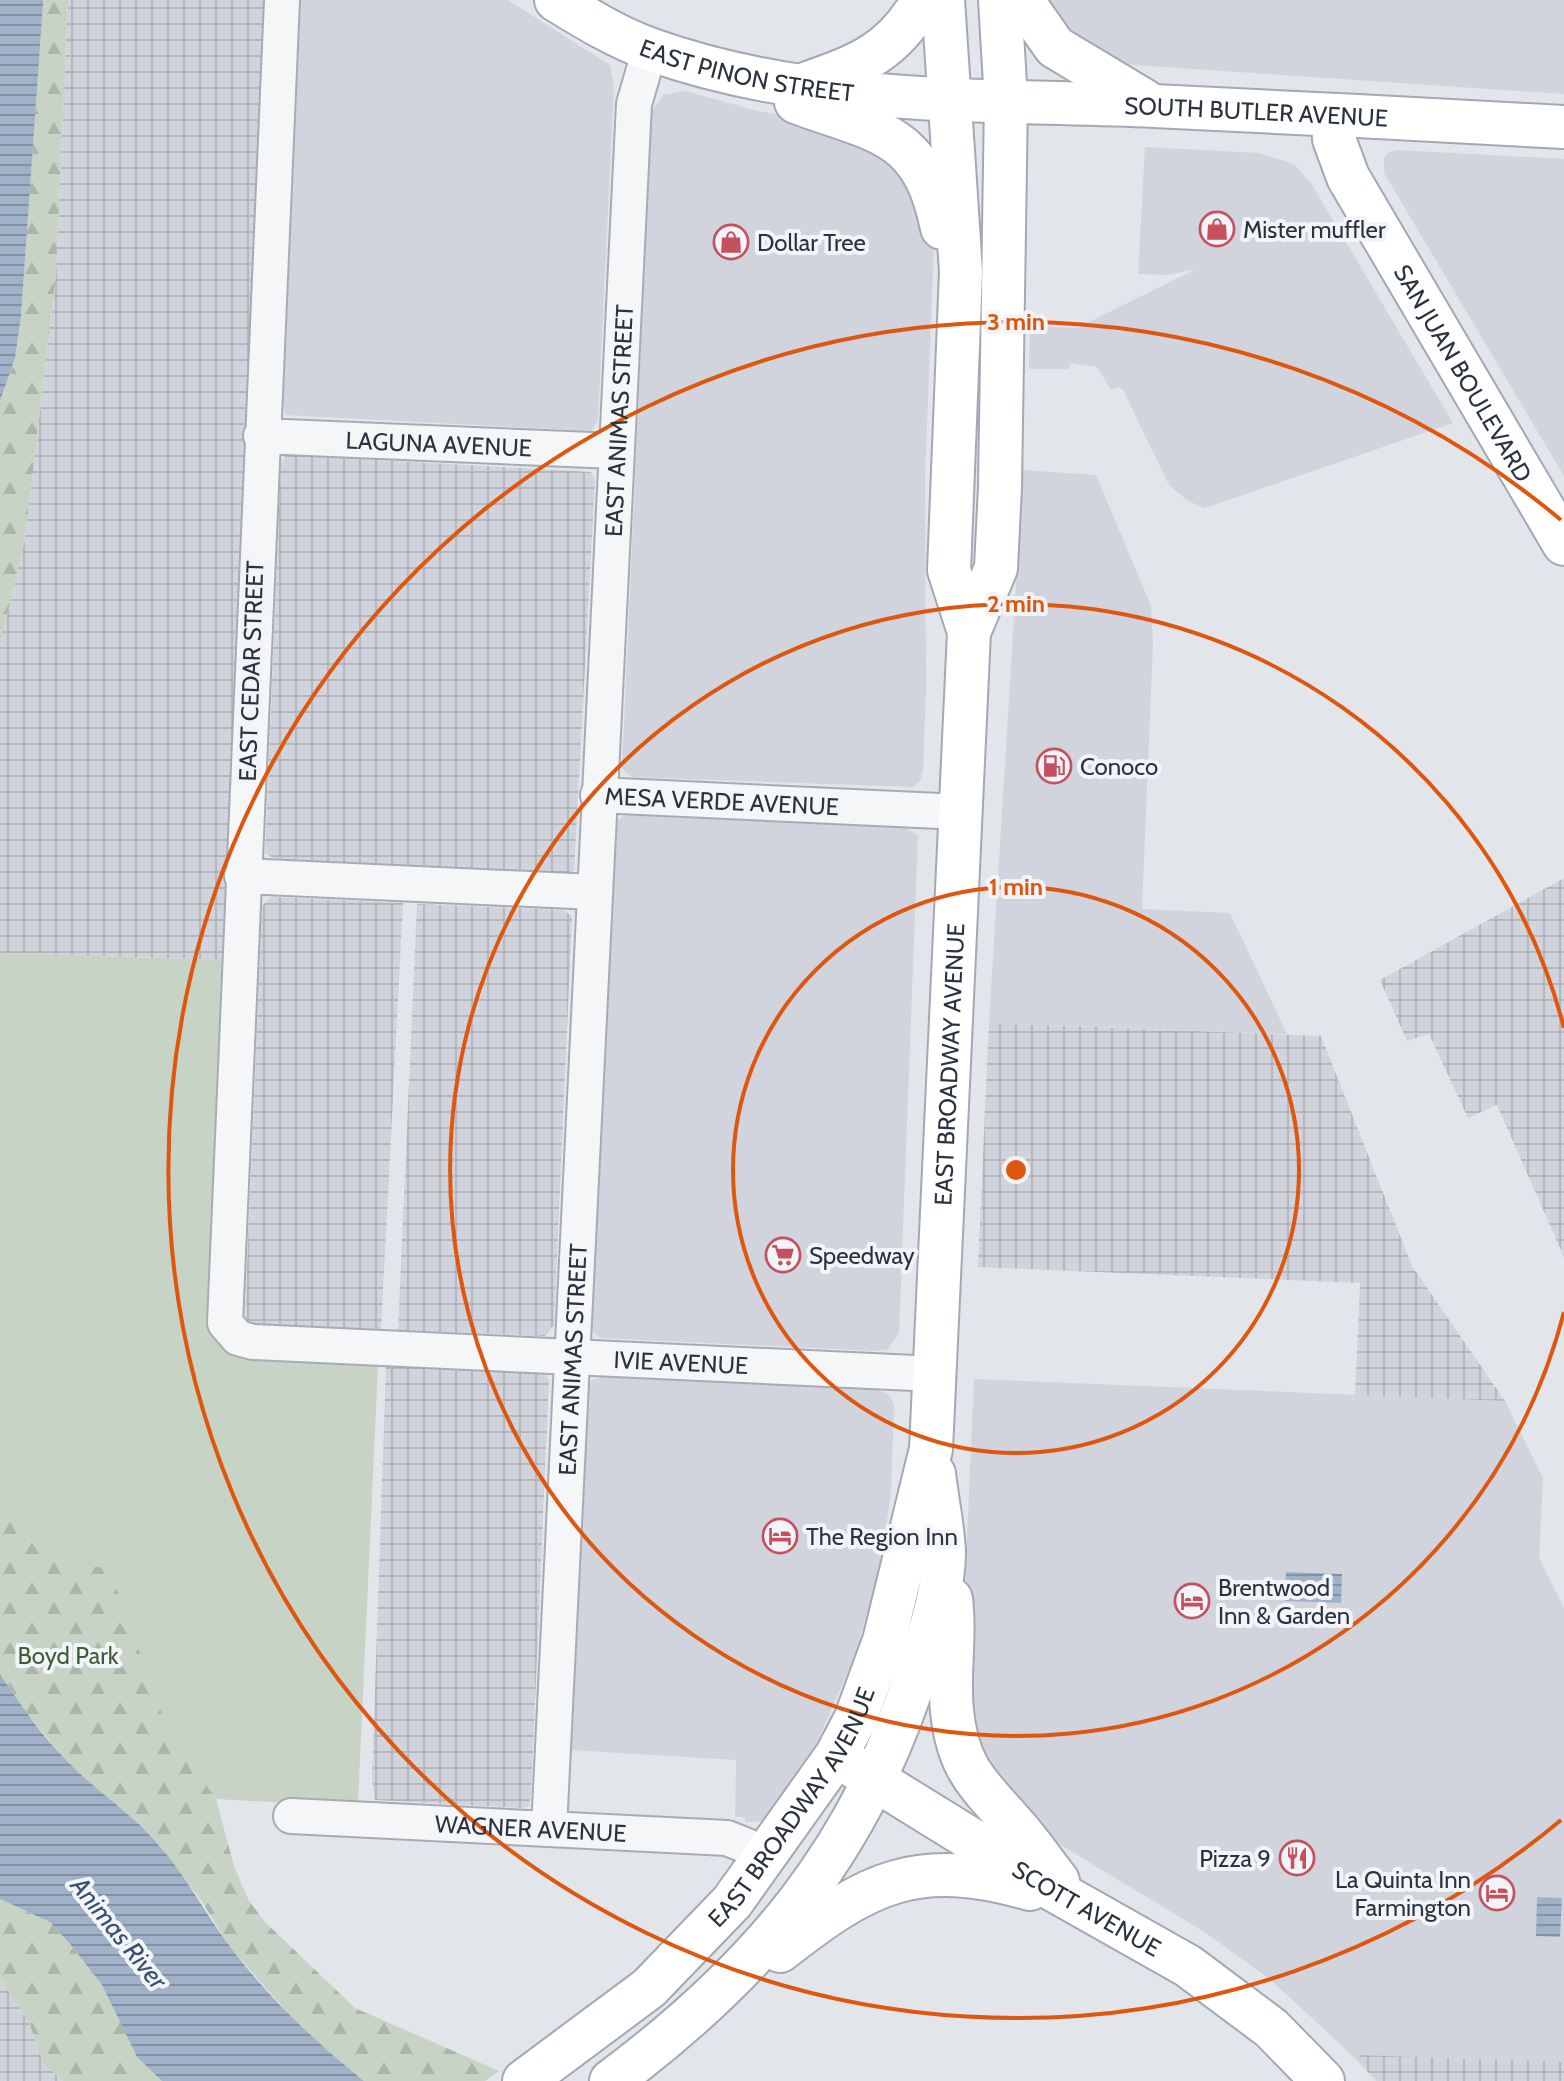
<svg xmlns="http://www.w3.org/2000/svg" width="1564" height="2081" font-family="Cabin,sans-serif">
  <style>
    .built { fill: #d1d4dc }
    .industrial { fill: url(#industrial-grid) }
    .grass { fill: #c7d3c4 }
    .forest { fill: url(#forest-firs) }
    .water { fill: url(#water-rules) }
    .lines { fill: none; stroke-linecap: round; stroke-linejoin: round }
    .minor-casing { stroke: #a7acb4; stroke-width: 38 }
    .major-casing { stroke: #a2a9b5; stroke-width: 46 }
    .minor { stroke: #f5f6f8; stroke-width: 34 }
    .major { stroke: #fff; stroke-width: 42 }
    .ring { fill: none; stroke: #df570f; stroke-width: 4 }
    .labels { text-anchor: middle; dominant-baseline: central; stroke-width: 8; stroke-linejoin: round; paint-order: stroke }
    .street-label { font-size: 24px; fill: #2b3341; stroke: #f2f4f7 }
    .poi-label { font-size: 24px; fill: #2b3341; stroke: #f2f4f7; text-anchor: start }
    .park-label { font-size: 24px; fill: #3f5c39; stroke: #f2f4f7 }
    .water-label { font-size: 26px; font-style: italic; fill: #385073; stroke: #f2f4f7 }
    .centre { fill: #df570f; stroke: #f2f4f7; stroke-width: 4 }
    .ring-label { font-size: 24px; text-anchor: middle; font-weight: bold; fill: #df570f; stroke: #f2f4f7; stroke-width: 8; stroke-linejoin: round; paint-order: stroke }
  </style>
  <defs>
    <pattern id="industrial-grid" width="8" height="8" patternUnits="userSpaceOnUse" patternTransform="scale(2)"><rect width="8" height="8" fill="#d1d4dc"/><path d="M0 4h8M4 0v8" fill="none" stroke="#b4b6be"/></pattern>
    <pattern id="forest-firs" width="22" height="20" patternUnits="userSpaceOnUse" patternTransform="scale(2)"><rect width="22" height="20" fill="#c7d3c4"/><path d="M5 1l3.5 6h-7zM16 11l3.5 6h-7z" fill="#abb6aa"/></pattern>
    <pattern id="water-rules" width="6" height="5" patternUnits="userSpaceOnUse" patternTransform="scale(2)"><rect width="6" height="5" fill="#a0b2c7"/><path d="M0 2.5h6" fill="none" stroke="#8391a3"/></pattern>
  </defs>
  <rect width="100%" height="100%" fill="#e2e5ea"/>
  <g class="built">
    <polygon points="301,0 508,0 610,65 614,86 598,420 591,431 286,415 283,404"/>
    <polygon points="1033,0 1564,0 1564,94 1119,64 1100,60"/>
    <polygon points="686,91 757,111 838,124 887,145 934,245 925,477 926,689 923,770 920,781 912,787 632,777 622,769 651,120 652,111 663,95"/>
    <polygon points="1145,147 1258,153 1294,164 1311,183 1453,423 1205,508 1188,501 1169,485 1123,390 1118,387 1111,390 1097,367 1071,363 1069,369 1029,369 1030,326 1077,328 1196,269 1168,275 1138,274"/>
    <polygon points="1398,150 1564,159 1564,476 1384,173 1384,158 1389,152"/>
    <polygon points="1023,470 1096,475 1151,606 1153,645 1142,909 1230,913 1287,1034 989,1023"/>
    <polygon points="626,815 907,828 918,836 899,1333 888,1349 877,1351 600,1338 592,1331 616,821"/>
    <polygon points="606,1376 877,1389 889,1395 894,1404 891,1495 879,1569 856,1653 807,1765 769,1821 745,1822 745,1817 735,1817 736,1760 571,1750 588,1390 592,1380"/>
    <polygon points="974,1379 1505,1401 1543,1478 1539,1558 1564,1608 1564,2062 1361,2055 1356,2059 1271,1980 1203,1931 1049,1838 986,1776 961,1675"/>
  </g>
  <g class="industrial">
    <polygon points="68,0 265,0 222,960 0,953 0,644 25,539 56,274"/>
    <polygon points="290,455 591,472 595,480 574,871 555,875 273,858 265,853 281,465 285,456"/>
    <polygon points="1564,878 1564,1257 1497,1105 1468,1118 1429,1034 1407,1041 1380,980"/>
    <polygon points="271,897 403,903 381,1330 251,1325 245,1317 262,906"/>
    <polygon points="417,904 563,910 572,916 554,1325 545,1336 398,1330"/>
    <polygon points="989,1023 1321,1036 1412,1266 1505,1401 1355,1395 1360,1283 978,1267"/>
    <polygon points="386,1365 544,1373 549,1379 531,1795 529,1806 523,1808 375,1800 372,1779"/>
    <polygon points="0,1977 30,2025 43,2063 63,2081 0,2081"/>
    <polygon points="1361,2055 1564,2062 1564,2081 1376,2081 1356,2059"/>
  </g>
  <path class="grass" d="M 0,953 L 222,960 L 207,1328 L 232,1351 L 245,1357 L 378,1365 L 358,1802 L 328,1805 L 216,1799 L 168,1730 L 109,1569 C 31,1561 38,1554 0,1490 Z"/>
  <g class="forest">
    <polygon points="43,0 68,0 56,274 25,539 0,644 0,401 15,358 21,316"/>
    <path d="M 0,1490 C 38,1554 31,1561 109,1568 L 168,1730 L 216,1799 L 234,1866 L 249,1901 L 265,1922 L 355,2008 L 499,2071 L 485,2081 L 364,2081 L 310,2038 L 229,1946 L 201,1900 L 157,1842 L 66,1761 L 25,1711 L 0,1674 Z"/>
    <polygon points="0,1899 50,1922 71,1945 102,1985 137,2057 162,2081 63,2081 43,2063 30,2025 0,1977"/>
  </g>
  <g class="water">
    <polygon points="0,0 43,0 43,3 21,316 15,358 0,401"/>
    <polygon points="1286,1572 1342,1574 1341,1603 1285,1601"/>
    <path d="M 0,1674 C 20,1704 41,1735 67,1761 C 95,1790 131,1813 157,1843 C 186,1875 205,1914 231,1948 C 270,1999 314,2041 364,2081 L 162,2081 L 137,2057 L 102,1985 L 71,1945 L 50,1922 L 0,1899 Z"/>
    <polygon points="1537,1897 1562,1898 1560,1937 1536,1936"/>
  </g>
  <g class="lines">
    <g class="minor-casing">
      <g id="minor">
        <path id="s1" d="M 282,0 L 225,1323 L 238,1338 L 253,1342 L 935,1374"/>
        <path id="s2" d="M 261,436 L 615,451"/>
        <path id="s3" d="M 598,795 L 961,812"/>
        <polyline points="242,876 594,892"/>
        <path id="s4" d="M 291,1816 L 727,1838 L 747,1846 L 764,1859"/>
        <path id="s5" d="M 549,1829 L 634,104 L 650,49"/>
      </g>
    </g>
    <g class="major-casing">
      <g id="major">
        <path id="s6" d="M 556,0 C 587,19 618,38 652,50 C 812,107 987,99 1154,106 C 1291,112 1427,120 1564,127"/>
        <polyline points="943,0 961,272 949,570 969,632"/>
        <polyline points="1022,0 1055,47 1145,101"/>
        <path d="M 808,83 C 862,64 893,52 923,0"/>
        <path d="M 796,102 C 878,133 922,130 942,228"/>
        <path id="s7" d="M 1333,115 L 1334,139 L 1348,177 L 1564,544"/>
        <path d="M 951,1599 C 956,1636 948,1673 952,1711 C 958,1771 980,1785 1016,1827 C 1031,1844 1044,1863 1058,1881"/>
        <path id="s8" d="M 851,1765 L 1050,1888 L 1188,1966 L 1271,2028 L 1323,2081"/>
        <path d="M 780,1951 C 869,1881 917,1857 1030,1889"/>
        <path id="s9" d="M 524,2081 L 649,1988 L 732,1902 L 836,1756 L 855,1720 L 884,1641 L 931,1449 L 969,632 L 996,568 L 1000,487 L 1006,101 L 1000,0"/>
        <path d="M 611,2081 C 760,1970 861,1850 917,1671 C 929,1634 944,1591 944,1552 C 943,1527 937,1500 934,1474"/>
      </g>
    </g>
    <use href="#minor" class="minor"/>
    <use href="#major" class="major"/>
  </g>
  <g class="ring">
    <circle cx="1016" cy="1170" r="283"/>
    <path d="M1564 1312A566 566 0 1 1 1564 1028"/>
    <path d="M1561 1820A848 848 0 1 1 1561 520"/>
  </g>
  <defs>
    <g id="shop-ring" transform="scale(1.8)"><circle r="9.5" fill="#f2f4f7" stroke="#c7505e" stroke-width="1.5"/><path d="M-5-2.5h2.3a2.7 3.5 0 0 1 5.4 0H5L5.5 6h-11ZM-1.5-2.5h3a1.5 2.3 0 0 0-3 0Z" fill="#c7505e"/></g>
    <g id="fuel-ring" transform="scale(1.8)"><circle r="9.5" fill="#f2f4f7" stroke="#c7505e" stroke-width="1.5"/><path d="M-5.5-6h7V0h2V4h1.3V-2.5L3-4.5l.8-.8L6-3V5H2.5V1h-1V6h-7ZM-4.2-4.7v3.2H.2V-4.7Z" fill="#c7505e"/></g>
    <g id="supermarket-ring" transform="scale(1.8)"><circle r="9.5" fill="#f2f4f7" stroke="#c7505e" stroke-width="1.5"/><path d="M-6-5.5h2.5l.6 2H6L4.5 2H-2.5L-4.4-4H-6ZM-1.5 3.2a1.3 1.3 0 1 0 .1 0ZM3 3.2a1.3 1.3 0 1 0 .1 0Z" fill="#c7505e"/></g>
    <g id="hotel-ring" transform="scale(1.8)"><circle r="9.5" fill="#f2f4f7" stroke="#c7505e" stroke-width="1.5"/><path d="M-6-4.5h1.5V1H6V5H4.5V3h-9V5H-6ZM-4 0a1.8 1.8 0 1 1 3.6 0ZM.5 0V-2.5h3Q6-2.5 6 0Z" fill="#c7505e"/></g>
    <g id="restaurant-ring" transform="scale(1.8)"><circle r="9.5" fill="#f2f4f7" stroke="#c7505e" stroke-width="1.5"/><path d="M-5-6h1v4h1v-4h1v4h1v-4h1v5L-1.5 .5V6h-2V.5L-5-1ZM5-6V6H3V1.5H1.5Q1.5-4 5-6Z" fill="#c7505e"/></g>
  </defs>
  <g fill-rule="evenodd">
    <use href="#shop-ring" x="1217" y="229"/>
    <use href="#shop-ring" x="731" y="242"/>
    <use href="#fuel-ring" x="1054" y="766"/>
    <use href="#supermarket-ring" x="783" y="1255"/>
    <use href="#hotel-ring" x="780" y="1536"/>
    <use href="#hotel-ring" x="1192" y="1601"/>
    <use href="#restaurant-ring" x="1297" y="1858"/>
    <use href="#hotel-ring" x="1497" y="1893"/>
  </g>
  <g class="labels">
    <g class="street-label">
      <text stroke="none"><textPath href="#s6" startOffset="206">EAST PINON STREET</textPath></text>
      <text stroke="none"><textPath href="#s6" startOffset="718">SOUTH BUTLER AVENUE</textPath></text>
      <text stroke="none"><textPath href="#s7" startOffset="292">SAN JUAN BOULEVARD</textPath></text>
      <text stroke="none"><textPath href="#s5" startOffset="1410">EAST ANIMAS STREET</textPath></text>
      <text stroke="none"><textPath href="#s2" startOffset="178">LAGUNA AVENUE</textPath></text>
      <text transform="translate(251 671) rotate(-88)">EAST CEDAR STREET</text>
      <text stroke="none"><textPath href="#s3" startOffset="124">MESA VERDE AVENUE</textPath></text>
      <text stroke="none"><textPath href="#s9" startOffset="1162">EAST BROADWAY AVENUE</textPath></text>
      <text stroke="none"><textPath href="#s5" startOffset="470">EAST ANIMAS STREET</textPath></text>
      <text stroke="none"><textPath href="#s1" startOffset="1788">IVIE AVENUE</textPath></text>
      <text stroke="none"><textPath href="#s9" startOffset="388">EAST BROADWAY AVENUE</textPath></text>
      <text stroke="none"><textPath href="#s4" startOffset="240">WAGNER AVENUE</textPath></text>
      <text stroke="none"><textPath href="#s8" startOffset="276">SCOTT AVENUE</textPath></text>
    </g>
    <g class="poi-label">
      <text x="1243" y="229">Mister muffler</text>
      <text x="757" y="242">Dollar Tree</text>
      <text x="1080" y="766">Conoco</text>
      <text x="809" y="1255">Speedway</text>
      <text x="806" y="1536">The Region Inn</text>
      <text x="1218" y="1587">Brentwood<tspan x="1218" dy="28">Inn &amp; Garden</tspan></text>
      <text x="1271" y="1858" text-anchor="end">Pizza 9</text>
      <text x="1471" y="1879" text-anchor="end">La Quinta Inn<tspan x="1471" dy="28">Farmington</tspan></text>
    </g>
    <g class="park-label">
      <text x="68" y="1655">Boyd Park</text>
    </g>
    <g class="water-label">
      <text transform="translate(119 1933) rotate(51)">Animas River</text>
    </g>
  </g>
  <circle cx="1016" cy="1170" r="12" class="centre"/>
  <g class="ring-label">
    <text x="1016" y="330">3 min</text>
    <text x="1016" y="612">2 min</text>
    <text x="1016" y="895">1 min</text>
  </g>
</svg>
